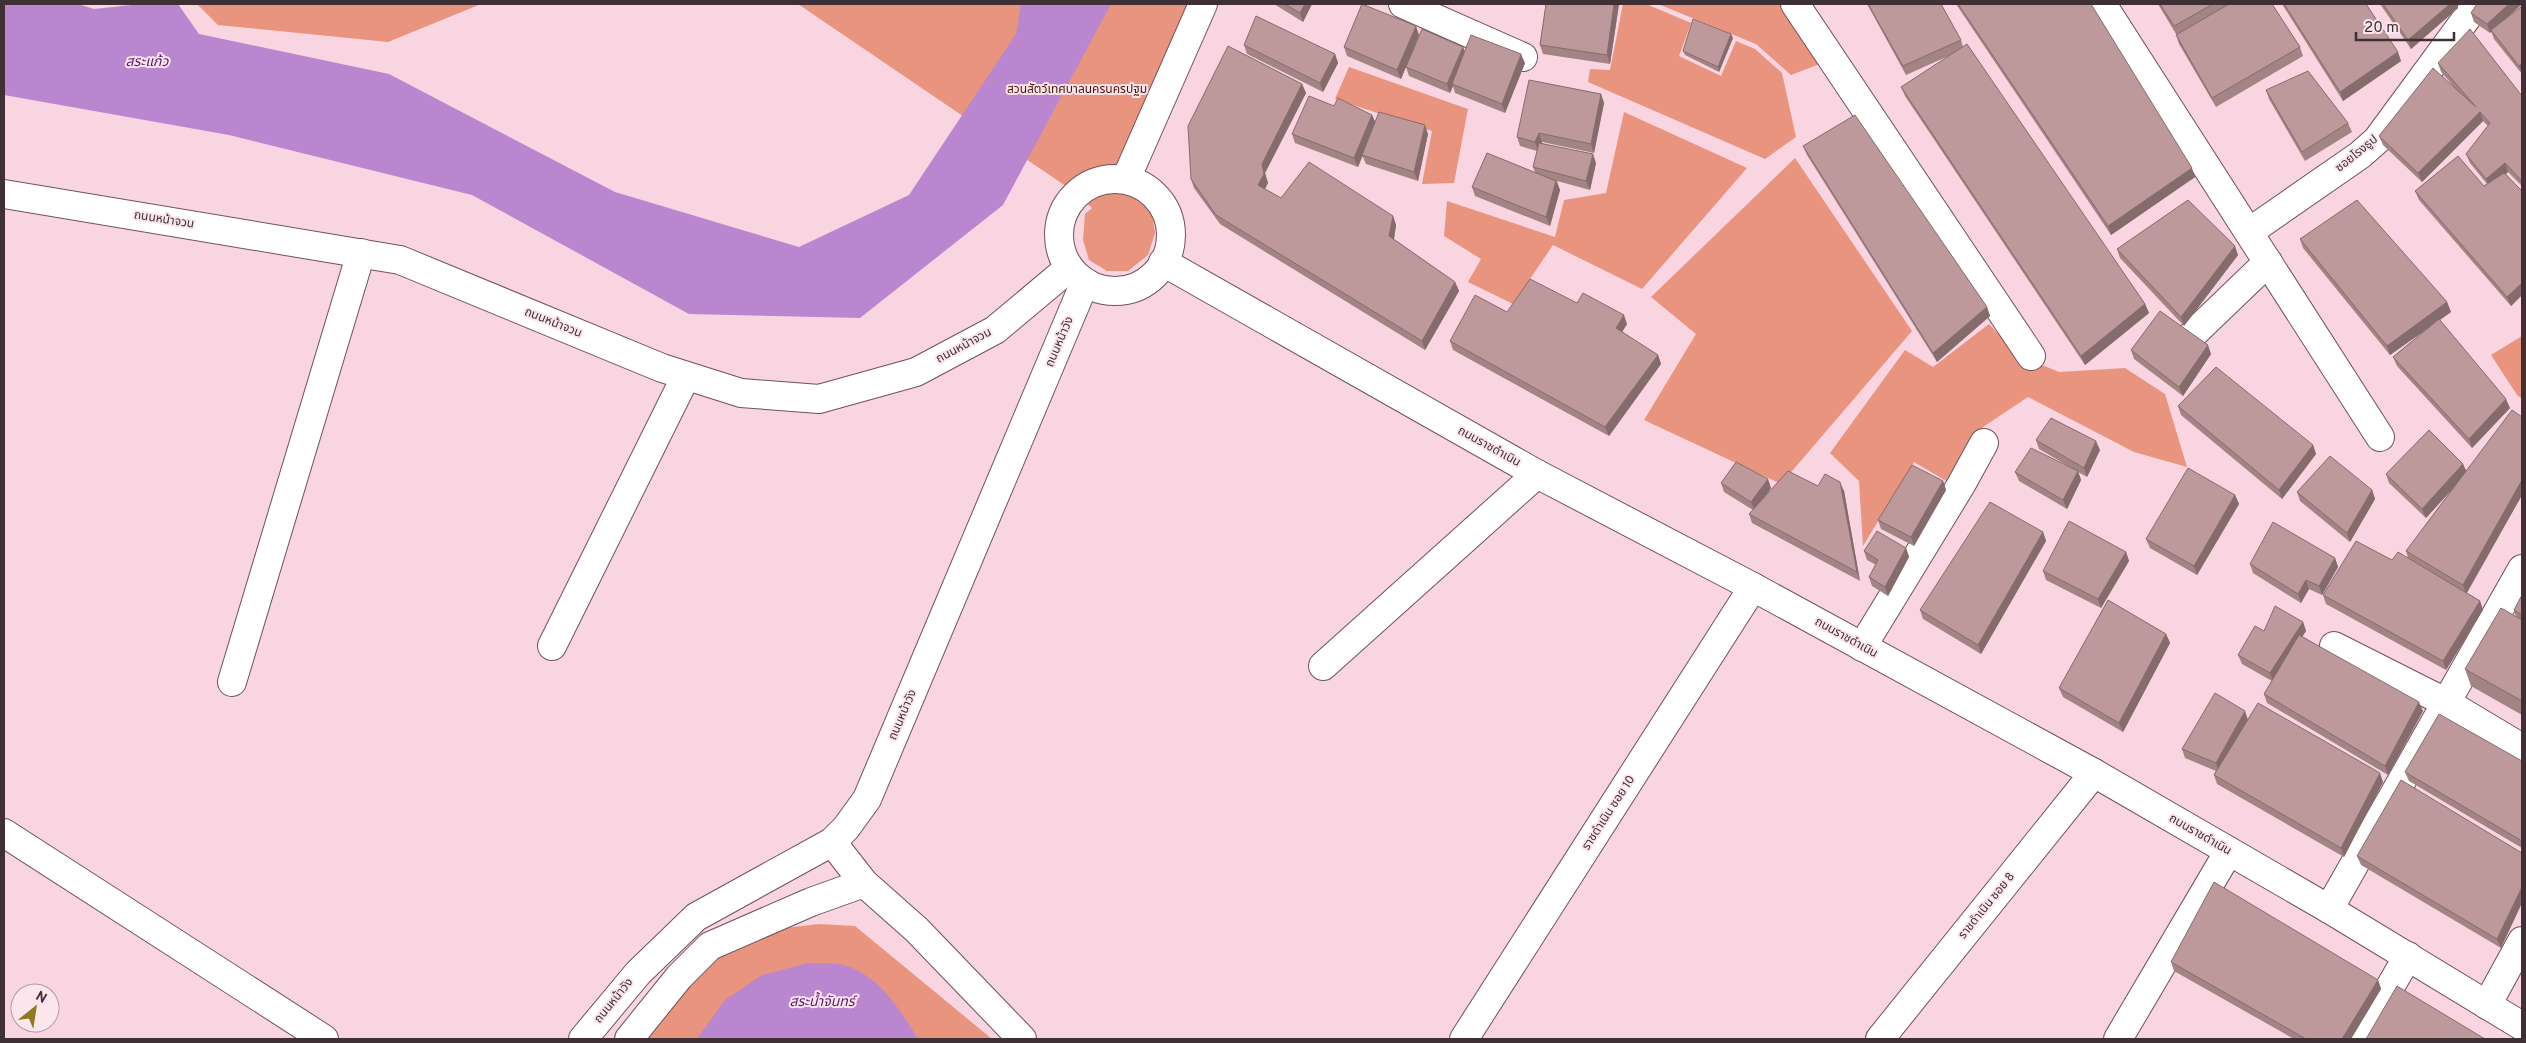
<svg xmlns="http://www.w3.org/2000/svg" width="2526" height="1043" font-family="Overpass,'Noto Sans Thai',sans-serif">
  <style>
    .green { fill: #e9947e }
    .water { fill: #ba86cf }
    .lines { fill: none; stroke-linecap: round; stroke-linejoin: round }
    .street-casing { stroke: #70515c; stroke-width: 30 }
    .street { stroke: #fff; stroke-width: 28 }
    .wall { fill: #a38485 }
    .shaded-wall { fill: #856b6c }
    .building { fill: #be999b; stroke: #856b6c }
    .labels { text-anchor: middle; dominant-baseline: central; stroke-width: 4; stroke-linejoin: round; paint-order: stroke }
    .park-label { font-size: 12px; fill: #4c1305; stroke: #fce6ed }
    .street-label { font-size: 12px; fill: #3e3035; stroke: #fce6ed }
    .water-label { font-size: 14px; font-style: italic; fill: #5a1871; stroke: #fce6ed }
  </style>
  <rect width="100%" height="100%" fill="#f9d4e1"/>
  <g class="green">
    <polygon points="197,4 481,4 388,42 218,25"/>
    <polygon points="798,4 1207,4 1128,194 1134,196 1151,208 1155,233 1148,255 1128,271 1107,271 1089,260 1083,240 1085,214 1092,208 1076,193"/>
    <polygon points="1623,4 1646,4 1691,23 1679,56 1721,76 1736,41 1755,49 1782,73 1796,137 1765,159 1588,82 1590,69 1610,70"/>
    <polygon points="1658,4 1784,4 1822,63 1791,75 1756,44"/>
    <polygon points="1349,67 1468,109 1454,183 1422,184 1432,131 1335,99"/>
    <polygon points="1624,112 1747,168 1642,289 1553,245 1513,304 1468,282 1481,259 1444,236 1447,201 1555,237 1564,200 1606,193"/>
    <polygon points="1795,158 1912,331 1781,484 1644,420 1696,334 1651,297"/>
    <polygon points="1989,324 2018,355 2059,372 2125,368 2165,394 2187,467 2134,452 2028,397 1983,427 1948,482 1914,462 1863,546 1859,481 1830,453 1905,350 1933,367"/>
    <polygon points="2522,336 2522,399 2517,395 2491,355"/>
    <polygon points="819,924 855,926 992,1039 627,1039 666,983 751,932"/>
  </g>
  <g class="water">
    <polygon points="4,4 78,4 94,9 141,4 178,4 199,34 389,74 615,192 799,247 909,195 1016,34 1021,4 1111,4 1003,205 860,318 689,314 472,195 229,135 4,95"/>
    <path d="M 808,963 C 820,964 836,962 847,966 C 881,978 900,1010 918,1039 L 697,1039 L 725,1000 L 762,975 Z"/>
  </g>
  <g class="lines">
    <g class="street-casing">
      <g id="street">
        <polyline points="1403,4 1523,57"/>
        <polyline points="1795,4 2031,356"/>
        <polyline points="2102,4 2380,437"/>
        <polyline points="1126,179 1203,4"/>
        <circle cx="1115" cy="235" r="56"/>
        <polyline points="4,194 400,260 662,368 741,393 819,399 916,372 995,330 1069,268"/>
        <polyline points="2249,232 2360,155 2377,140 2477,4"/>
        <polyline points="1163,262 1537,474 1753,587 2094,773 2329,909 2522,1026"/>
        <polyline points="2192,335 2268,262"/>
        <polyline points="552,646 686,376"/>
        <polyline points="2334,646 2447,703 2522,748"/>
        <polyline points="1862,647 1961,485 1984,443"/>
        <polyline points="1323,666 1537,474"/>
        <polyline points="232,682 361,253"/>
        <polyline points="4,833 324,1039"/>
        <polyline points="832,842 864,883 917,930 1022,1039"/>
        <polyline points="2329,909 2522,569"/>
        <polyline points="2487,1005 2522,941"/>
        <polyline points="583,1039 638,973 696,917 832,842 846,828 867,799 1085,282"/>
        <polyline points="629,1039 679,977 710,946 811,902 864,883"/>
        <polyline points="1464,1039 1753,587"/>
        <polyline points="1880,1039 2094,773"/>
        <polyline points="2118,1039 2229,851"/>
        <polyline points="2360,1039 2408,956"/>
      </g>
    </g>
    <use href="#street" class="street"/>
  </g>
  <g class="wall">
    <polygon points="1274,4 1312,4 1303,22"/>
    <polygon points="1546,4 1619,4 1610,64 1543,54 1540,45"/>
    <polygon points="1867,4 1941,4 1961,40 1963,47 2145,304 2149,313 2085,365 1905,96 1901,87 1953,54 1906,75"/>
    <polygon points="1956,4 2091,4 2195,177 2111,235"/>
    <polygon points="2158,4 2272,4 2300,47 2303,56 2216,107 2179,44 2176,34"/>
    <polygon points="2282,4 2366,4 2401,61 2343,101"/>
    <polygon points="2380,4 2457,4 2458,8 2411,49"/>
    <polygon points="2477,4 2522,4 2503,21 2522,6 2522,74 2494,39 2491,31 2490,33 2474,22 2471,13"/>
    <polygon points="1419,35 1401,79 1347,56 1344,47"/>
    <polygon points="1733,38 1719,72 1685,55 1683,51"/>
    <polygon points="1244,45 1335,54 1338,63 1323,92 1247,54"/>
    <polygon points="1463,47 1465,52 1525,63 1505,113 1455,93 1453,86 1450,93 1409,76 1406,67"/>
    <polygon points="2438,63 2522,96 2522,186 2508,172 2506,174 2522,191 2522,295 2511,306 2419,200 2415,191 2484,186 2487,184 2470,163 2466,154 2488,126 2483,121 2422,182 2383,145 2379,136 2456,89 2441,72"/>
    <polygon points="1302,84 1306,93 1265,173 1268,183 1265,189 1281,198 1393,216 1396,225 1394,239 1455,282 1459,291 1425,350 1220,224 1194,188 1191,179"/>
    <polygon points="2266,90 2348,123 2352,132 2305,161 2269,99"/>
    <polygon points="1601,94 1604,103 1594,153 1542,142 1542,143 1596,163 1590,190 1557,181 1560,190 1550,226 1475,196 1472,187 1535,172 1533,167 1537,151 1520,146 1517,137"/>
    <polygon points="1334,106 1372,115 1375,122 1428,134 1418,181 1366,164 1362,155 1358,167 1295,143 1292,134"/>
    <polygon points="1803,146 1987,307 1990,316 1937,362 1807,155"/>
    <polygon points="2300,239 2447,302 2451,312 2440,320 2510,408 2472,448 2397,366 2393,357 2431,326 2390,355 2303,248"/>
    <polygon points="2117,249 2238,255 2184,326 2120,258"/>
    <polygon points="1577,303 1627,324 1622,332 1658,355 1661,364 1609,436 1453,350 1450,341"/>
    <polygon points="2131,350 2211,354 2183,396 2134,359"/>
    <polygon points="2178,406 2313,445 2316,454 2282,499 2181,415"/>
    <polygon points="2522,417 2522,495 2467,593 2480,601 2483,610 2446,670 2326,604 2323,595 2392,560 2408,558 2406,551 2454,487 2426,518 2389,483 2386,474 2463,464 2466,471"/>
    <polygon points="2036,440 2100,450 2087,477 2078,472 2081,480 2067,509 2019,481 2015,472 2070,467 2039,449"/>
    <polygon points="1943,481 1946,490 1914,546 1881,529 1878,520"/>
    <polygon points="1721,483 1771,488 1764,497 1818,486 1844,491 1860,581 1752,523 1749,514 1753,510 1724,492"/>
    <polygon points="2372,490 2375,499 2350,542 2300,501 2297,492"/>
    <polygon points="2235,495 2239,504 2197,575 2150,548 2146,539"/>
    <polygon points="2043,532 2046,541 1981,654 1923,619 1920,610"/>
    <polygon points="1906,548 1909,557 1888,596 1872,586 1869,577 1876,565 1867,560 1864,551"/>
    <polygon points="2126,552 2129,561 2101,608 2046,580 2043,571"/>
    <polygon points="2335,558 2338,567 2322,595 2309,589 2301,603 2253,573 2250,564"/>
    <polygon points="2522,595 2522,715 2471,686 2465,669 2516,617 2514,610"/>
    <polygon points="2303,622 2306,631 2302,636 2423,711 2388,775 2267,703 2264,694 2272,681 2242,664 2238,655 2264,631"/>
    <polygon points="2166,634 2170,643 2123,732 2063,697 2059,688"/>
    <polygon points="2248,719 2383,782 2344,857 2217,784 2214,775 2216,771 2185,758 2182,749"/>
    <polygon points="2522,761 2522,848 2409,781 2405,772"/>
    <polygon points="2522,853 2501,948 2361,865 2357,856"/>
    <polygon points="2171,962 2378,980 2381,989 2351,1039 2294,1039 2174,971"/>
  </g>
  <g class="shaded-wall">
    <polygon points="1305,4 1312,4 1303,22 1300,13"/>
    <polygon points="1614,4 1619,4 1610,64 1607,55"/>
    <polygon points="2450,4 2457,4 2458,8 2411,49 2408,40"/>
    <polygon points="2509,4 2522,4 2490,33 2487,24"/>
    <polygon points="1416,26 1419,35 1401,79 1397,70"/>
    <polygon points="1731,34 1733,38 1719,72 1718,67"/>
    <polygon points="1463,47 1466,56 1452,84 1453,86 1450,93 1447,84"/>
    <polygon points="2398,52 2401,61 2343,101 2340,92"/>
    <polygon points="1335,54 1338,63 1323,92 1320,83"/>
    <polygon points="1521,54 1525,63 1505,113 1502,104"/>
    <polygon points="2522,63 2522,74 2519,66"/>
    <polygon points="1302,84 1306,93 1265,173 1268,183 1262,194 1258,185 1262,164"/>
    <polygon points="1601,94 1604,103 1594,153 1591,144"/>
    <polygon points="2480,112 2483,121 2422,182 2418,173"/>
    <polygon points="1372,115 1376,124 1358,167 1354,158"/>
    <polygon points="1425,125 1428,134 1418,181 1414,172"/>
    <polygon points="1539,133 1542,142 1538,151 1535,142"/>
    <polygon points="1593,154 1596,163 1590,190 1586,181"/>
    <polygon points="2505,163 2508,172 2490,188 2486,179"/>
    <polygon points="2192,168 2195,177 2111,235 2108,226"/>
    <polygon points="1556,181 1560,190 1550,226 1546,217"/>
    <polygon points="1393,216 1396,225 1393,245 1389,236"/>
    <polygon points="2235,246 2238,255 2184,326 2181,317"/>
    <polygon points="1455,282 1459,291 1425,350 1422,341"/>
    <polygon points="2522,283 2522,295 2511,306 2507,297"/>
    <polygon points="2447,302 2451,312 2390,355 2387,346"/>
    <polygon points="2145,304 2149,313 2085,365 2081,356"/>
    <polygon points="1987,307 1990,316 1937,362 1933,353"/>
    <polygon points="1624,315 1627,324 1619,337 1616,328"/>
    <polygon points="2208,345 2211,354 2183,396 2179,387"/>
    <polygon points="1658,355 1661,364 1609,436 1605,427"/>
    <polygon points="2506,399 2510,408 2472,448 2469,439"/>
    <polygon points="2096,441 2100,450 2087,477 2084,468"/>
    <polygon points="2313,445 2316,454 2282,499 2279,490"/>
    <polygon points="2463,464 2467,473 2426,518 2422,509"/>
    <polygon points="2078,471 2081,480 2067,509 2063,500"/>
    <polygon points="1768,479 1771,488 1755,511 1751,502"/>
    <polygon points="2522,480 2522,495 2466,594 2463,585"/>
    <polygon points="1943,481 1946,490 1914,546 1911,537"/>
    <polygon points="1840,482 1844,491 1860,581 1857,572"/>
    <polygon points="2372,490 2375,499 2350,542 2347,533"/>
    <polygon points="2235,495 2239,504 2197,575 2194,566"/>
    <polygon points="2043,532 2046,541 1981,654 1978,645"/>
    <polygon points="1906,548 1909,557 1888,596 1885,587"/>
    <polygon points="2126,552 2129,561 2101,608 2098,599"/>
    <polygon points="2335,558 2338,567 2322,595 2319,586"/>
    <polygon points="2306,580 2309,589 2301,603 2298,594"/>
    <polygon points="2480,601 2483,610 2446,670 2443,661"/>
    <polygon points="2303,622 2306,631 2273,682 2270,673"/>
    <polygon points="2166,634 2170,643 2123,732 2119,723"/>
    <polygon points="2419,702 2423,711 2388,775 2385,766"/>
    <polygon points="2245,711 2248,720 2219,772 2216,763"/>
    <polygon points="2380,773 2383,782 2344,857 2341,848"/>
    <polygon points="2522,887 2522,903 2501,948 2497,939"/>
    <polygon points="2378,980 2381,989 2351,1039 2342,1039"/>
  </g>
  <g class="building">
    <polygon points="1285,4 1305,4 1300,13"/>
    <polygon points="1362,4 1416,26 1397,70 1344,47"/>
    <polygon points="1546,4 1614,4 1607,55 1540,45"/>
    <polygon points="1868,4 1941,4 1961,40 1903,66"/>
    <polygon points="1958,4 2091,4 2192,168 2108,226"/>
    <polygon points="2160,4 2213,4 2174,26"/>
    <polygon points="2229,4 2272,4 2300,47 2212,98 2176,35"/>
    <polygon points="2284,4 2366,4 2398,52 2340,92"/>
    <polygon points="2383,4 2450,4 2408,40"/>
    <polygon points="2477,4 2509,4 2487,24 2471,13"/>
    <polygon points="2522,6 2522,63 2519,66 2491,30"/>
    <polygon points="1256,16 1335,54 1320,83 1244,45"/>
    <polygon points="1693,19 1731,34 1718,67 1683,51"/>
    <polygon points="1422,29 1463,47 1447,84 1406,67"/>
    <polygon points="2470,29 2522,96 2522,181 2505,163 2486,179 2466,154 2490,123 2480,112 2418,173 2379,136 2433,68 2476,107 2438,63"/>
    <polygon points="1471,35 1521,54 1502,104 1452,84"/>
    <polygon points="1967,44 2145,304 2081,356 1901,87"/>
    <polygon points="1228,46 1302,84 1262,164 1264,174 1258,185 1281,198 1309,162 1393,216 1389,236 1455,282 1422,341 1216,215 1191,179 1188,126"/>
    <polygon points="2308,71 2348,123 2302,152 2266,90"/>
    <polygon points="1529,80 1601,94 1591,144 1539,133 1535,142 1517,137"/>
    <polygon points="1309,96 1334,106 1338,98 1372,115 1354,158 1292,134"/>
    <polygon points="1379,112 1425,125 1414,172 1362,155"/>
    <polygon points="1855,115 1987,307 1933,353 1803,146"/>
    <polygon points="1539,143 1593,154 1586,181 1533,167"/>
    <polygon points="1487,153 1556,181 1546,217 1472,187"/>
    <polygon points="2458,156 2484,186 2504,173 2522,191 2522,283 2507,297 2415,191"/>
    <polygon points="2188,200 2235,246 2181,317 2117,249"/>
    <polygon points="2357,200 2447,302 2387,346 2300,239"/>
    <polygon points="1530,279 1577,303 1583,293 1624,315 1616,328 1658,355 1605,427 1450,341 1475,295 1507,312"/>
    <polygon points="2160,311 2208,345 2179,387 2131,350"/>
    <polygon points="2439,319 2506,399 2469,439 2393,357"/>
    <polygon points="2216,367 2313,445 2279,490 2178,406"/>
    <polygon points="2512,410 2522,417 2522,480 2463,585 2406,551"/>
    <polygon points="2051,418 2096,441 2084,468 2036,440"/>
    <polygon points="2429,430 2463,464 2422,509 2386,474"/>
    <polygon points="2031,448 2078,471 2063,500 2015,472"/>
    <polygon points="2330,456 2372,490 2347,533 2297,492"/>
    <polygon points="1736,462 1768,479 1751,502 1721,483"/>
    <polygon points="1912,465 1943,481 1911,537 1878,520"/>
    <polygon points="2188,468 2235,495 2194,566 2146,539"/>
    <polygon points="1788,471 1818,486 1825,474 1840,482 1857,572 1749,514"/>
    <polygon points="1990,502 2043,532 1978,645 1920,610"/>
    <polygon points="2069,521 2126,552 2098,599 2043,571"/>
    <polygon points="2273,522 2335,558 2319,586 2306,580 2298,594 2250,564"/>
    <polygon points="1877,531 1906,548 1885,587 1869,577 1878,560 1864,551"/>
    <polygon points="2356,541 2392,560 2398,552 2480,601 2443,661 2323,595"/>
    <polygon points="2522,595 2522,615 2514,610"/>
    <polygon points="2108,600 2166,634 2119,723 2059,688"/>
    <polygon points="2275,606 2303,622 2270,673 2238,655 2255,626 2264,631"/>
    <polygon points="2501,608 2522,620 2522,701 2465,669"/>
    <polygon points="2299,635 2419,702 2385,766 2264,694"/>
    <polygon points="2215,693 2245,711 2216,763 2182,749"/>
    <polygon points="2258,703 2380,773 2341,848 2214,775"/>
    <polygon points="2439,714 2522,761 2522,841 2405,772"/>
    <polygon points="2401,780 2522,853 2522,887 2497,939 2357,856"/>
    <polygon points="2214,882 2378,980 2342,1039 2306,1039 2171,962"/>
    <polygon points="2397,986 2485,1039 2366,1039"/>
  </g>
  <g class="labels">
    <g class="park-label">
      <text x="1077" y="90">สวนสัตว์เทศบาลนครนครปฐม</text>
    </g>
    <g class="street-label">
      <text transform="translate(2357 154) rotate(-39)">ซอยโรงธูป</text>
      <text transform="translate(164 220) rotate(9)">ถนนหน้าจวน</text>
      <text transform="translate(553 323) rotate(22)">ถนนหน้าจวน</text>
      <text transform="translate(1060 342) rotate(-67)">ถนนหน้าวัง</text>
      <text transform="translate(964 346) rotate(-28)">ถนนหน้าจวน</text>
      <text transform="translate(1489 447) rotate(29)">ถนนราชดำเนิน</text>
      <text transform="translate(1846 638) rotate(29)">ถนนราชดำเนิน</text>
      <text transform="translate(903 715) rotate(-67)">ถนนหน้าวัง</text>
      <text transform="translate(1609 813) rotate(-57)">ราชดำเนิน ซอย 10</text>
      <text transform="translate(2200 835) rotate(30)">ถนนราชดำเนิน</text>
      <text transform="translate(1987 906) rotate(-51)">ราชดำเนิน ซอย 8</text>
      <text transform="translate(614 1001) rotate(-51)">ถนนหน้าวัง</text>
    </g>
    <g class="water-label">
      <text x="147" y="62">สระแก้ว</text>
      <text x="822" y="1002">สระน้ำจันทร์</text>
    </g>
  </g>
  <rect width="2526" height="1043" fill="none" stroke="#3e3035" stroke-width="10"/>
  <g transform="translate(35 1008) rotate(30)"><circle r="24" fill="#fce6ed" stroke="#b09da3"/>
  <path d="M0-4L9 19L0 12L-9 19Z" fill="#8e791f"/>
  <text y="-8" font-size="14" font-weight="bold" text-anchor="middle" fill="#3e3035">N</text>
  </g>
  <path d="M2356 32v8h98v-8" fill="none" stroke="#3e3035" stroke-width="2.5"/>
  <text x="2364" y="32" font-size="15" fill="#3e3035" stroke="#fce6ed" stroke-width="4" paint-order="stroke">20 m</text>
</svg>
